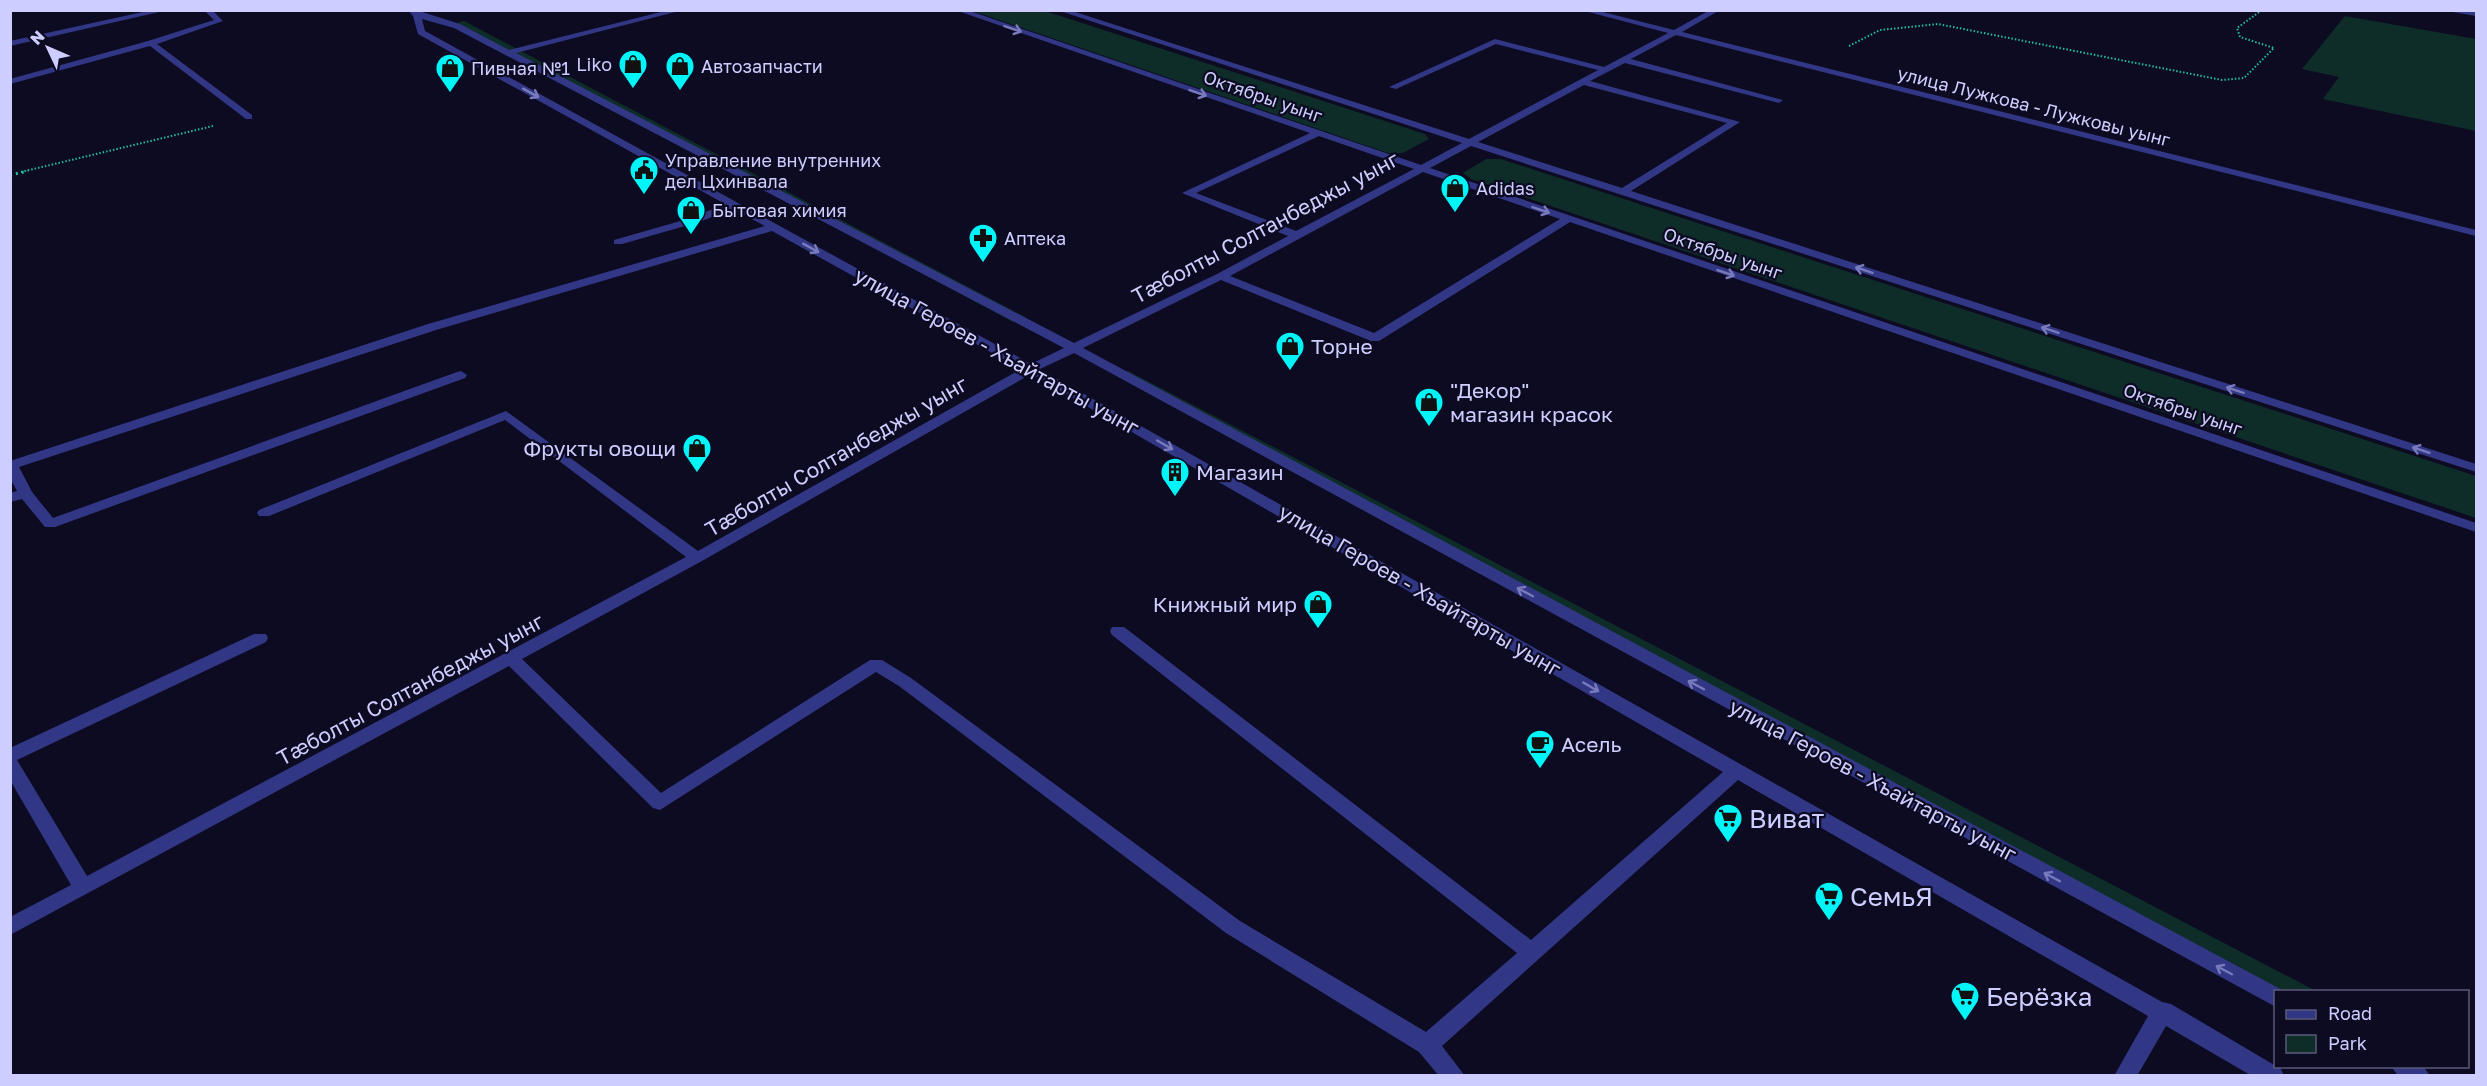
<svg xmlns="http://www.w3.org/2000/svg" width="2487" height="1086" font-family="'Golos Text',sans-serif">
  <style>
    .green { fill: #0e2d29 }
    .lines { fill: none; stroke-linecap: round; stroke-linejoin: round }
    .path-far1 { stroke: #23bca5; stroke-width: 2; stroke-dasharray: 1.5 2; stroke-linecap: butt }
    .path { stroke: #23bca5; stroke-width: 3; stroke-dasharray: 2 4; stroke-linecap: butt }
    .minor { fill: #323785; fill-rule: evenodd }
    .oneway { stroke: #787abc }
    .labels { text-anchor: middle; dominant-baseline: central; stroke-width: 4.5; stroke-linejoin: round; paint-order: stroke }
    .far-poi-label { font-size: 18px; fill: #cecdff; stroke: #0d0b22; text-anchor: start }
    .far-street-label { font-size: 18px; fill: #cecdff; stroke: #0d0b22 }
    .street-label { font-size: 21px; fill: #cecdff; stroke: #0d0b22 }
    .poi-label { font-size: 21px; fill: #cecdff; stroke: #0d0b22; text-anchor: start }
    .near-poi-label { font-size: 26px; fill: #cecdff; stroke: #0d0b22; text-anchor: start }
  </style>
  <rect width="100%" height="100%" fill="#0d0b22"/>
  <g class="green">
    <polygon points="973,11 1045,11 1425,134 1429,139 1403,153 1388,153"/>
    <polygon points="2345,16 2476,39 2476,131 2323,99 2339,77 2302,69"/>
    <polygon points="464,21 1025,317 1013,322 457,23"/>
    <polygon points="1486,159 1501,159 2476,476 2476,518 1471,179 1463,173"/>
    <polygon points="1128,371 2316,991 2279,991 1119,375"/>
  </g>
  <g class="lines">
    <g class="path-far1">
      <polyline points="1849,46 1880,30 1938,24 2222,80 2244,78 2274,48 2240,37 2237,28 2262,10"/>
      <polyline points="21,172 213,126"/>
    </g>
    <polyline class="path" points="10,175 28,171"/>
    <g class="minor">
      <polygon points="152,10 168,10 10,46 10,41"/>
      <polygon points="204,10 212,10 223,21 157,44 252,115 252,119 246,119 150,46 10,84 10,79 148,41 214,20"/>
      <path d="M 408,10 L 416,10 L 460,24 L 509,50 L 669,10 L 683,10 L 516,53 L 1074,343 L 1217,274 L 1288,236 L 1182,193 L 1310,133 L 955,10 L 967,10 L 1421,165 L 1462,143 L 1057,10 L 1069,10 L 1469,139 L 1598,70 L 1496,44 L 1396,89 L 1389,87 L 1495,39 L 1604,67 L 1668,33 L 1581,10 L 1595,10 L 1674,30 L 1710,10 L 1720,10 L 1682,32 L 2476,230 L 2476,236 L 1676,35 L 1631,59 L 1783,100 L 1779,103 L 1625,63 L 1590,81 L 1740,122 L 1631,191 L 2476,464 L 2476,472 L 1471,146 L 1430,168 L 2476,523 L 2476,532 L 1570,222 L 1379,341 L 1371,341 L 1221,280 L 1083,348 L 2284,991 L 2276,992 L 2276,1007 L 1074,353 L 1040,369 L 2162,1002 L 2171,1004 L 2281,1069 L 2284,1076 L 2252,1076 L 2166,1026 L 2137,1076 L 2114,1076 L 2148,1016 L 1738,780 L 1442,1046 L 1465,1076 L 1439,1076 L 1419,1052 L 1226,933 L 899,686 L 876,672 L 660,810 L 653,808 L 509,666 L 10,935 L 10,917 L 71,885 L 10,780 L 10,748 L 254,634 L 266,634 L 268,638 L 266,642 L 17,760 L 87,876 L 686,557 L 505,420 L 269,516 L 259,516 L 257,513 L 259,510 L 506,411 L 698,551 L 1021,369 L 772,231 L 436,330 L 19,467 L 32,492 L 53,518 L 457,372 L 461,371 L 467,375 L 465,378 L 55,527 L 45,527 L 22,499 L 10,502 L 10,493 L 17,491 L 10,478 L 10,461 L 428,324 L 765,226 L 733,209 L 699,222 L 622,244 L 614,244 L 614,240 L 691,218 L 725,204 L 418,34 L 413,16 ZM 422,19 L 454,28 L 1064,348 L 1031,364 L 425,31 ZM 1584,85 L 1727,123 L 1622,188 L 1478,142 ZM 1319,136 L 1414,169 L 1296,231 L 1196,193 ZM 1423,172 L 1560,219 L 1374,333 L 1230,276 ZM 1031,374 L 1083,404 L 1723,772 L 1531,940 L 1124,627 L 1112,627 L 1110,631 L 1112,635 L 1517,953 L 1426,1032 L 1240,921 L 911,678 L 882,660 L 870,660 L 661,793 L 522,659 L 702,561 Z"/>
      <polygon points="2450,10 2476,12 2476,16 2453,12"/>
      <polygon points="2391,1066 2423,1066 2430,1076 2398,1076"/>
    </g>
  </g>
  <defs><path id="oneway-shaft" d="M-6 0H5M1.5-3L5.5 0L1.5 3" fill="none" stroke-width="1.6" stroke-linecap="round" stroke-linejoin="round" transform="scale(1.5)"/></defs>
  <g class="oneway">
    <use href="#oneway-shaft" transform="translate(1013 29) rotate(19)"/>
    <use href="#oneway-shaft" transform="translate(531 93) rotate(29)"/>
    <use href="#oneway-shaft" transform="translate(1198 93) rotate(19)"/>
    <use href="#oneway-shaft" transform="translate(1541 210) rotate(19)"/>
    <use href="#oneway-shaft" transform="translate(811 248) rotate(29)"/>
    <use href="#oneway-shaft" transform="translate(1864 270) rotate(-162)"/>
    <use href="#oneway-shaft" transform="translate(1726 273) rotate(19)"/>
    <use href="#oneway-shaft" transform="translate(2050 330) rotate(-162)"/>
    <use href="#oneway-shaft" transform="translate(2235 390) rotate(-162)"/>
    <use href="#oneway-shaft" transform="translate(1165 445) rotate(30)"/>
    <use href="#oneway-shaft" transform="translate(2421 450) rotate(-162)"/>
    <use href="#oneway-shaft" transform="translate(1525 592) rotate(-152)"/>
    <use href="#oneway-shaft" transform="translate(1696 685) rotate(-152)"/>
    <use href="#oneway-shaft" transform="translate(1591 687) rotate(30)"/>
    <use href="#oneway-shaft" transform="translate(2052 877) rotate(-152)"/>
    <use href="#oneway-shaft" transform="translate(2224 970) rotate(-152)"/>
  </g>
  <defs>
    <g id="shop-pin" transform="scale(1.5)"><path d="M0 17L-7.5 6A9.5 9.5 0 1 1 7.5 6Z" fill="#00f5f8" stroke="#0d0b22"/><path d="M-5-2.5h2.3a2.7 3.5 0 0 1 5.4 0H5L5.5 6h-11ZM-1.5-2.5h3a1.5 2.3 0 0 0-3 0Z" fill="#111"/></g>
    <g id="civic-pin" transform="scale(1.5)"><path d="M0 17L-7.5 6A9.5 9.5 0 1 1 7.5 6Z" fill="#00f5f8" stroke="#0d0b22"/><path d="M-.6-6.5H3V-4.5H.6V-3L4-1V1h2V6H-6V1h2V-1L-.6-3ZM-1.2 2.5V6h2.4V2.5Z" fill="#111"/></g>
    <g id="pharmacy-pin" transform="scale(1.5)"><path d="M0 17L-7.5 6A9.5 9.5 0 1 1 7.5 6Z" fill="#00f5f8" stroke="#0d0b22"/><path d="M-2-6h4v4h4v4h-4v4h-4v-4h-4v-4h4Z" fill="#111"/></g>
    <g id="building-pin" transform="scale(1.5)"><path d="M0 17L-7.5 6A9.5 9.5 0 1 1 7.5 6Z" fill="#00f5f8" stroke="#0d0b22"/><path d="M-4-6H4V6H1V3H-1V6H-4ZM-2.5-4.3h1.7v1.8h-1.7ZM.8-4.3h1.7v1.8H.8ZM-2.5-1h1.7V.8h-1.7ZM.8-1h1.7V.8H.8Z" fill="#111"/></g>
    <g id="cafe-pin" transform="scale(1.5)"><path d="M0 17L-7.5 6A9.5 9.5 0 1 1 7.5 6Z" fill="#00f5f8" stroke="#0d0b22"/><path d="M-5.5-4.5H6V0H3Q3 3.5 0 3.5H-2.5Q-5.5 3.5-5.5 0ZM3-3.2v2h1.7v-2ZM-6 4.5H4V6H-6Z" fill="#111"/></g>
    <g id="supermarket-pin" transform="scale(1.5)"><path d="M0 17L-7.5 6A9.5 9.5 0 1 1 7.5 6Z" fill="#00f5f8" stroke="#0d0b22"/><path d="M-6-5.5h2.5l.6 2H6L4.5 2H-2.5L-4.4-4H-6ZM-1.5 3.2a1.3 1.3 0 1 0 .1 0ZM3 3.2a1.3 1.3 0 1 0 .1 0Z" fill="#111"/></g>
  </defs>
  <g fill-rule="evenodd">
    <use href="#shop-pin" x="633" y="64"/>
    <use href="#shop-pin" x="680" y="66"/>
    <use href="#shop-pin" x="450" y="68"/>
    <use href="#civic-pin" x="644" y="170"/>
    <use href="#shop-pin" x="1455" y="188"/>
    <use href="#shop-pin" x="691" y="210"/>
    <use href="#pharmacy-pin" x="983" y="238"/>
    <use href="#shop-pin" x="1290" y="346"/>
    <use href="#shop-pin" x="1429" y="402"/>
    <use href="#shop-pin" x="697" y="448"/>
    <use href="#building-pin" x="1175" y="472"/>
    <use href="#shop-pin" x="1318" y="604"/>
    <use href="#cafe-pin" x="1540" y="744"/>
    <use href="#supermarket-pin" x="1728" y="818"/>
    <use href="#supermarket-pin" x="1829" y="896"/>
    <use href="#supermarket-pin" x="1965" y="996"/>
  </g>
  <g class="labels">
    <g class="far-poi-label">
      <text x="612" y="64" text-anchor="end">Liko</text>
      <text x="701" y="66">Автозапчасти</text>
      <text x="471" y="68">Пивная №1</text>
      <text x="665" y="160">Управление внутренних<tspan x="665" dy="21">дел Цхинвала</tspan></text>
      <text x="1476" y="188">Adidas</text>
      <text x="712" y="210">Бытовая химия</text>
      <text x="1004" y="238">Аптека</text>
    </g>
    <g class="far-street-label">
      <text transform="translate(1263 96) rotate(19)">Октябры уынг</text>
      <text transform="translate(2034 106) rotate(14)">улица Лужкова - Лужковы уынг</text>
      <text transform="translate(1723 253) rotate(19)">Октябры уынг</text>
      <text transform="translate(2183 409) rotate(19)">Октябры уынг</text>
    </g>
    <g class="street-label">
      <text transform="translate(1265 227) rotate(-28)">Тæболты Солтанбеджы уынг</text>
      <text transform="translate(997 351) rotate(29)">улица Героев - Хъайтарты уынг</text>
      <text transform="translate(836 456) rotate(-30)">Тæболты Солтанбеджы уынг</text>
      <text transform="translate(1420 590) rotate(30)">улица Героев - Хъайтарты уынг</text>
      <text transform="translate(410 689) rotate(-28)">Тæболты Солтанбеджы уынг</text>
      <text transform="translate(1873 780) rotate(28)">улица Героев - Хъайтарты уынг</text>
    </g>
    <g class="poi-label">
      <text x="1311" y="346">Торне</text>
      <text x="1450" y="390">"Декор"<tspan x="1450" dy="24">магазин красок</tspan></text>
      <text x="676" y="448" text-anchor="end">Фрукты овощи</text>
      <text x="1196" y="472">Магазин</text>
      <text x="1297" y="604" text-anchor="end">Книжный мир</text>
      <text x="1561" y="744">Асель</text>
    </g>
    <g class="near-poi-label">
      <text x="1749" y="818">Виват</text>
      <text x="1850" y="896">СемьЯ</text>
      <text x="1986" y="996">Берёзка</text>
    </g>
  </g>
  <rect width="2487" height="1086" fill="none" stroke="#cecdff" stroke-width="24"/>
  <rect x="2274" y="990" width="195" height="78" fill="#0d0b22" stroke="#5a597a" stroke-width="1.5"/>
  <rect x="2286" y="1010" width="30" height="9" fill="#323785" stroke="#5a597a" stroke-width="1.5"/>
  <text x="2328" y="1020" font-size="18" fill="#cecdff">Road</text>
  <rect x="2286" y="1035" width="30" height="18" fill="#0e2d29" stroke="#5a597a" stroke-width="1.5"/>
  <text x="2328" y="1050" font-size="18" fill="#cecdff">Park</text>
  <g transform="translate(48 48) rotate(314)" stroke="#0d0b22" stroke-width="4.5" paint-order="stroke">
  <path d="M0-4.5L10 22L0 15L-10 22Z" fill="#cecdff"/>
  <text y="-9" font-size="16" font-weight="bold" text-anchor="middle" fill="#cecdff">N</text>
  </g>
</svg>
